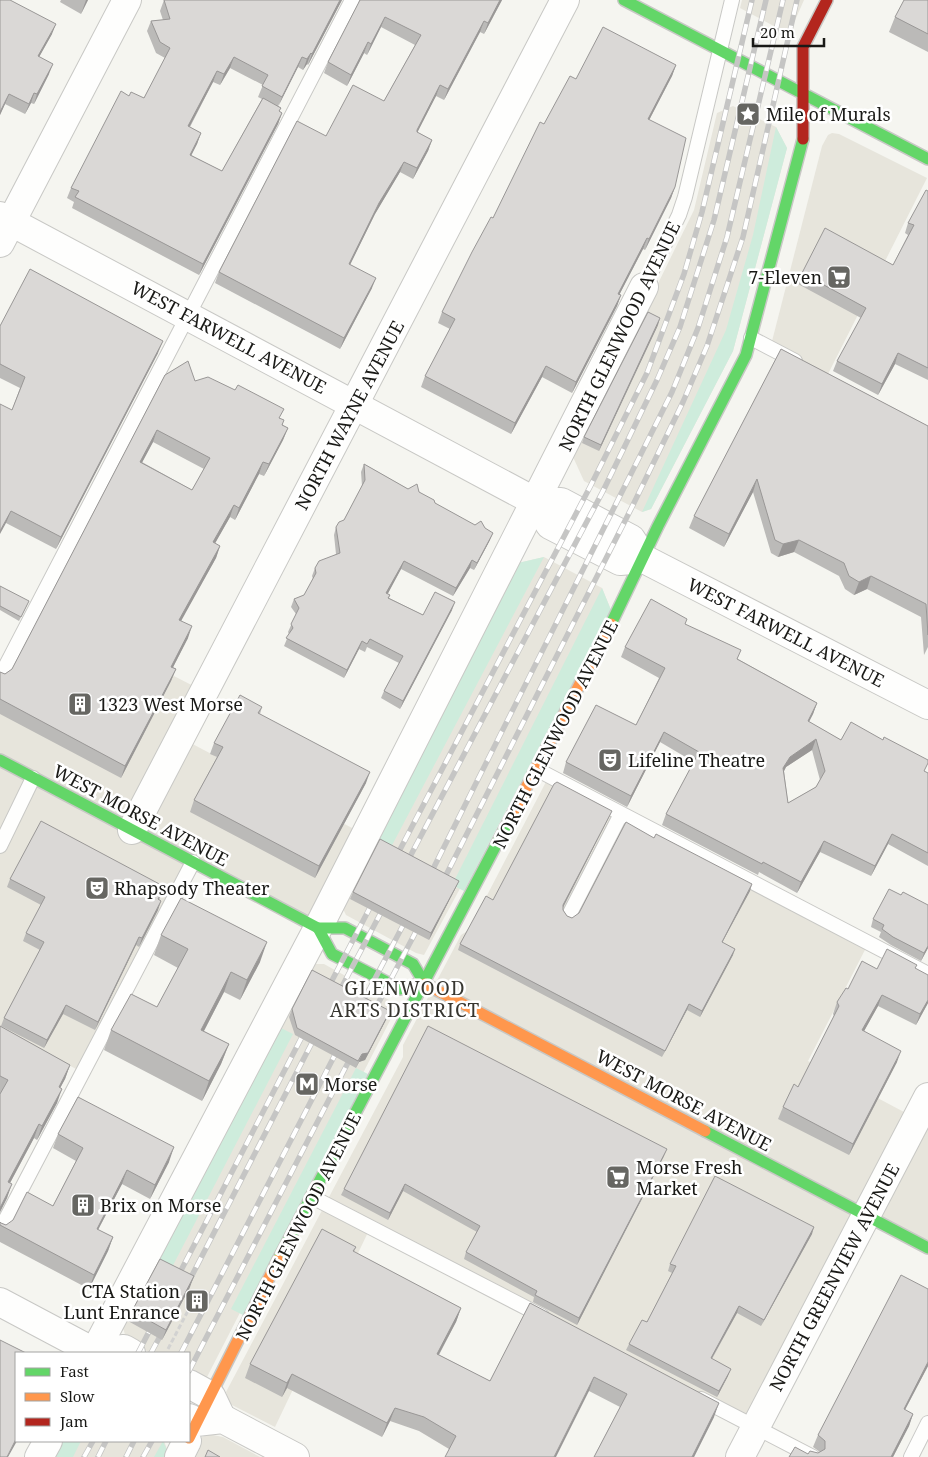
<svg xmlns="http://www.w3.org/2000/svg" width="928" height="1457" font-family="'Noto Serif',serif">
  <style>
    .built { fill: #e7e5dc }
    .grass { fill: #ceecdc }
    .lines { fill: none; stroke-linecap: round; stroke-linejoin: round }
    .lane-casing { stroke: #c8c8c5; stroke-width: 16 }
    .street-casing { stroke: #c8c8c5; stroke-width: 30 }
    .fast-casing { stroke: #c8c8c5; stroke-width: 14 }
    .slow-casing { stroke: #c8c8c5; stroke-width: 14 }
    .jam-casing { stroke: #c8c8c5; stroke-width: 14 }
    .path { stroke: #d2d2d1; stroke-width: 3; stroke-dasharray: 5 2.5; stroke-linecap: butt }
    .lane { stroke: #fefefd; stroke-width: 14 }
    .street { stroke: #fefefd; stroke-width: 28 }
    .fast { stroke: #63d668; stroke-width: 11 }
    .slow { stroke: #ff974d; stroke-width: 11 }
    .jam { stroke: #b3261e; stroke-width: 11 }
    .rail-casing { stroke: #c5c5c4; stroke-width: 5.5 }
    .rail { stroke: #fff; stroke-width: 4; stroke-dasharray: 11; stroke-linecap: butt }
    .wall { fill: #bbbab8; fill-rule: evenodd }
    .shaded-wall { fill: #999796 }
    .building { fill: #dad8d6; stroke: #999796; fill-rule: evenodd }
    .labels { text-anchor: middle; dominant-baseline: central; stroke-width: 5; stroke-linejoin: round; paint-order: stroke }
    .poi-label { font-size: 18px; fill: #191916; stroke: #fff; text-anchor: start }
    .street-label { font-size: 18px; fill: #191916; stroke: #fff }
    .neighbourhood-label { font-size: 19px; letter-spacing: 1px; fill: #373630; stroke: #fff }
  </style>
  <rect width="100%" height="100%" fill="#f5f5f0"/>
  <g class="built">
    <polygon points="742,0 804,0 789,34 740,8"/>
    <polygon points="733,106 776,127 787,148 733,351 651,509 642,512 584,481 573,457 694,210 717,113"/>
    <polygon points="832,133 839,134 927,178 826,378 770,349 822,146 828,135"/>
    <polygon points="544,557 602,588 611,610 424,955 416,953 346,915 343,909 518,563"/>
    <polygon points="34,604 207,693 183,739 354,829 310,925 191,860 78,1070 0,1029 0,670"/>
    <polygon points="549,776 868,944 808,1061 919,1120 928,1104 928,1249 863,1216 757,1422 371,1226 275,1427 230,1404 226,1392 403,1057 403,1045 461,935 469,930"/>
    <polygon points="316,964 324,964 398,1005 207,1377 198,1377 189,1373 189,1353 151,1353 127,1341 123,1328 311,965"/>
    <polygon points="208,1434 223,1437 260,1457 190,1457 202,1437"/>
    <polygon points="61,1441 164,1441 170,1457 52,1457"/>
  </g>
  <g class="grass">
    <polygon points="776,127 787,148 733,351 651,509 642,512 726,330 753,235"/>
    <polygon points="544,557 389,851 374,843 518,563"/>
    <polygon points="602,588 611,610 464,891 452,885"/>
    <polygon points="277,1026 293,1034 168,1275 153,1268"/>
    <polygon points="356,1068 368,1074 243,1315 231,1309"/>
    <polygon points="61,1441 81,1441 73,1457 52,1457"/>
    <polygon points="163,1441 170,1457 154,1457"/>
  </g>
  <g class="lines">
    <g class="lane-casing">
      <g id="lane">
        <polyline points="644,287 679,215 685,197 732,0"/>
        <polyline points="751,338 795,361"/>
        <polyline points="0,677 352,0"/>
        <polyline points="538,770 928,974"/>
        <polyline points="0,846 33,778"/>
        <polyline points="569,915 621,814"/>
        <polyline points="312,1197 542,1316"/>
        <polyline points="0,1230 193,862"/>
        <polyline points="701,1399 813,1457"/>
        <polyline points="911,1457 928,1423"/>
      </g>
    </g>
    <g class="street-casing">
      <g id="street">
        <polyline points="0,216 536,502 561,502 631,539 644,559 928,705"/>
        <polyline points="0,243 127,0"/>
        <polyline points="536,502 550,525 620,561 644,559"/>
        <polyline points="132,830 565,0"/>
        <polyline points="0,1302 96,1353"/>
        <polyline points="95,1352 124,1349 131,1353"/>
        <polyline points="94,1353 318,928 644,287"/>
        <polyline points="189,1384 211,1396 221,1417"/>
        <polyline points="189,1418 196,1422 223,1419 295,1457"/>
        <polyline points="39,1457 48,1441"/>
        <polyline points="179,1457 187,1441"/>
        <polyline points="740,1457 928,1097"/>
      </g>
    </g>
    <g class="fast-casing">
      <g id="fast">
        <polyline points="624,0 928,159"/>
        <polyline points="611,624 658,526 746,355 803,139"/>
        <polyline points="0,760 318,928 345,928 413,964 425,984"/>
        <polyline points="318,928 332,954 400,989 423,983"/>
        <polyline points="705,1131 928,1248"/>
        <polyline points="278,1260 515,809"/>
      </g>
    </g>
    <g class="slow-casing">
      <g id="slow">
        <polyline points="515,809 611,624"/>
        <polyline points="425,984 705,1131"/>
        <polyline points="189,1438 278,1260"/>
      </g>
    </g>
    <g class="jam-casing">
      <polyline id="jam" points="803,139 803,47 827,0"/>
    </g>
    <polyline class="path" points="168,1349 192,1303"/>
    <use href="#lane" class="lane"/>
    <use href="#street" class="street"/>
    <use href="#fast" class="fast"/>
    <use href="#slow" class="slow"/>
    <use href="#jam" class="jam"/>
    <g class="rail-casing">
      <g id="rail">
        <polyline points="394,861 591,485 647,373 684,274 702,212 752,0"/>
        <polyline points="404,868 603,491 657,380 680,327 714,220 766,0"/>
        <polyline points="428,879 672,392 698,328 727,237 783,0"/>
        <polyline points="440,887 632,507 683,402 707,346 743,237 797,0"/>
        <polyline points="326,992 376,896"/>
        <polyline points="336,998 387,901"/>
        <polyline points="359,1009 409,914"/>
        <polyline points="371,1017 422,920"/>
        <polyline points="175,1282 307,1027"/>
        <polyline points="186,1287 318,1031"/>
        <polyline points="138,1353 155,1320"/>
        <polyline points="151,1353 165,1327"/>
        <polyline points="181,1353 340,1045"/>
        <polyline points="189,1371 354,1051"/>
        <polyline points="84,1457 93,1441"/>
        <polyline points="98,1457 106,1441"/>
        <polyline points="126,1457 134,1441"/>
        <polyline points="143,1457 152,1441"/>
      </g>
    </g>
    <use href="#rail" class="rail"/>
  </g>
  <g class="wall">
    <polygon points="0,0 52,34 39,57 49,74 34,104 31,103 25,114 5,104 0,115"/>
    <polygon points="61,0 88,0 81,14 60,2"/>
    <path d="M 164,0 L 342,0 L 308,65 L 307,64 L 303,70 L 298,67 L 278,106 L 281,108 L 279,111 L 282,113 L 278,124 L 199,275 L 72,208 L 74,202 L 67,198 L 71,188 L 129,96 L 144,98 L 165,58 L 156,53 L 147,31 L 151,21 L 163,20 L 160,11 ZM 230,68 L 263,85 L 258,97 L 262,99 L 222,171 L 191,155 L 197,144 L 201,133 L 190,127 L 213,82 L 220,85 Z"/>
    <polygon points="360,0 502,0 484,34 480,32 444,100 436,96 417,132 432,140 428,151 413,179 400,172 375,214 350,265 372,288 340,349 215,283 219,272 326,136 384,101 415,45 381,27 367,55 364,53 347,86 324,73 328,62"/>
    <polygon points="928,0 928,52 889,32 895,17"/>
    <polygon points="676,65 672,76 649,120 675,187 671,198 645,250 643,249 619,295 621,295 617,306 572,393 542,377 511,434 421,387 425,376 450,329 438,323 442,312 544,124"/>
    <polygon points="928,191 928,380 895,364 878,395 833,371 837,361 861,318 798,284 802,273 893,265 908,235 905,233 908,223"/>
    <polygon points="658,325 599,451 582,443 584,437"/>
    <polygon points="0,326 158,353 56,549 6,523 12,410 20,388 0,378"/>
    <polygon points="781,349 928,426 928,647 924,655 921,617 867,589 854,595 845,589 839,576 794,552 778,557 771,553 753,492 724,547 689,528 694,516"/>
    <path d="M 165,375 L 195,381 L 280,418 L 283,425 L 288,428 L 283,440 L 264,476 L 259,474 L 235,520 L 230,517 L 215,543 L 220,546 L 216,558 L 181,620 L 188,638 L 173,667 L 176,669 L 171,681 L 121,778 L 0,714 L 0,672 L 5,674 L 12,669 ZM 153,442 L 204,469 L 192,490 L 142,462 Z"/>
    <polygon points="364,464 408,489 419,492 490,540 474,570 470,568 453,596 401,569 387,594 390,595 389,598 423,615 452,610 400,709 381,698 384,691 399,663 367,647 365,652 359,649 344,678 284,646 289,634 288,632 296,614 291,607 294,599 304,595 313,579 312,576 315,568 336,554 334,535 336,527 344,520 362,486 361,472"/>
    <polygon points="0,586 27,605 19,621 0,610"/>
    <path d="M 685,624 L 738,659 L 817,703 L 813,714 L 809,722 L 841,740 L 928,773 L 928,866 L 888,844 L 871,876 L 820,852 L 797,893 L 759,872 L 758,875 L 662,825 L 666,814 L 694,762 L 660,742 L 627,807 L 563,773 L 566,762 L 636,725 L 659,678 L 621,657 L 625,647 ZM 812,750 L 820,780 L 816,787 L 788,803 L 784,771 L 786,767 Z"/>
    <polygon points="262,707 260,714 366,783 315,878 190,812 194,800 217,757 210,754 214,743"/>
    <polygon points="609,817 563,908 563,910 567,916 572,918 750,891 722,943 733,955 700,1017 687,1010 662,1057 458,950 460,944 493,900"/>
    <polygon points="10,879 161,896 159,900 158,910 139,947 136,945 95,1030 63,1014 44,1048 1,1026 4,1018 40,950 23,941 26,933 41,905 7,887"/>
    <polygon points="459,881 456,887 429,940 350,899 353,892"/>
    <polygon points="873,919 928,948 921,961 891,945 879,937 881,932 871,927"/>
    <polygon points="161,935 260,962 240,1000 224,992 204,1031 229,1044 221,1064 202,1101 104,1050 111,1030 157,1007 178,968 154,955"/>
    <polygon points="917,965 915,968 928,1003 916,1025 878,1006 864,1031 897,1062 849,1155 778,1119 783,1107 798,1087 834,1016 833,1014 837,1002 848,989 877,969"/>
    <polygon points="292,1009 390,1011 387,1018 365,1060 359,1062 356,1068 295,1035 289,1017"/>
    <polygon points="0,1026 70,1065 65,1079 60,1088 57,1103 37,1140 34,1138 10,1183 7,1198 0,1212"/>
    <polygon points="58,1134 169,1162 150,1199 122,1184 98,1230 113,1237 108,1251 89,1289 0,1242 0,1222 1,1223 6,1225 53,1206 76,1161 53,1148"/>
    <polygon points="664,1156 577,1325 533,1302 534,1297 464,1259 466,1252 477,1232 403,1191 388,1220 341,1195 344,1189"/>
    <polygon points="812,1234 761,1326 737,1313 712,1359 728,1376 717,1397 626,1350 629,1344 647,1322 672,1273 668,1271 670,1264"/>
    <polygon points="356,1247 354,1252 461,1308 456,1322 439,1355 490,1381 530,1303 714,1417 694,1457 594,1457 620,1407 589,1391 449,1449 419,1431 390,1421 382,1437 287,1388 282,1397 245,1378 250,1364"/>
    <polygon points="190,1287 162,1340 128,1321 132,1311"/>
    <polygon points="928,1289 928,1366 905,1410 913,1414 909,1426 893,1457 789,1457 808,1454 818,1453 820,1452 813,1447 818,1435"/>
  </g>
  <g class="shaded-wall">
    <polygon points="86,0 88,0 81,14"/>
    <polygon points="340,0 342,0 308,65 312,54"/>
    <polygon points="500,0 502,0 484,34 488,23"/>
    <polygon points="385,17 381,27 367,55 371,44"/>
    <polygon points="484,21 480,32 444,100 448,89"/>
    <polygon points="56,24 52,34 34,66 38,56"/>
    <polygon points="368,42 364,53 347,86 351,75"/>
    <polygon points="311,53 307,64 303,70 307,59"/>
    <polygon points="234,57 230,68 220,85 224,74"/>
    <polygon points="302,57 298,67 278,107 282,97"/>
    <polygon points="53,64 49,74 34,104 37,94"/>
    <polygon points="676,65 672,76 644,130 648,119"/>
    <polygon points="217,71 213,82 184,137 188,126"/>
    <polygon points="440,85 436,96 413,141 417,130"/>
    <polygon points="34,93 31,103 25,114 29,104"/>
    <polygon points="9,94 5,104 0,115 0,112"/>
    <polygon points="282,113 278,124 199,275 203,264"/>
    <polygon points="201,133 197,144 186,166 190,155"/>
    <polygon points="432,140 428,151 413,179 417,168"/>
    <polygon points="404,162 400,172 375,214 345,275 349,264 379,203"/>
    <polygon points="675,187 671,198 645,250 649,239"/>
    <polygon points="647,238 643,249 614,305 618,294"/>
    <polygon points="376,278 372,288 340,349 344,338"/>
    <polygon points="621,295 617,306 572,393 576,382"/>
    <polygon points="660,318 658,325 599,451 601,445"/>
    <polygon points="163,341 158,353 56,549 61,537"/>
    <polygon points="898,353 895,364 878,395 882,384"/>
    <polygon points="546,366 542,377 511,434 515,423"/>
    <polygon points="288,428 283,440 264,476 269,464"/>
    <polygon points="157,430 153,442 136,474 140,462"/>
    <polygon points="263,462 259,474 235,520 239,508"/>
    <polygon points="757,479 753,492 724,547 729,534"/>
    <polygon points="234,505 230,517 209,554 213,542"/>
    <polygon points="11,511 6,523 0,534 0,531"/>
    <polygon points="493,533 490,540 474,570 477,563"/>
    <polygon points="799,540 794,552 778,557 783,544"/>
    <polygon points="220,546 216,558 175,632 179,620"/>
    <polygon points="472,560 470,568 453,596 456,588"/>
    <polygon points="404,561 401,569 384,601 386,593"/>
    <polygon points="871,576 867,589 854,595 859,582"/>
    <polygon points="455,602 452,610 400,709 403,701"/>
    <polygon points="192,626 188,638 167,679 171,667"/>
    <polygon points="362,641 359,649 344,678 347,670"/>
    <polygon points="176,669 171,681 121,778 125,766"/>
    <polygon points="817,703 813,714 804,731 808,721"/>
    <polygon points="664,732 660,742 627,807 631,796"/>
    <polygon points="816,739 812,750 786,767 780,779 783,768 790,757"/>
    <polygon points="370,772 366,783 315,878 319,866"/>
    <polygon points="612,811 609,817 561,911 563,905"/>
    <polygon points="892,834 888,844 871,876 875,866"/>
    <polygon points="824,841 820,852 797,893 801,882"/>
    <polygon points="459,881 456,887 429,940 431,933"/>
    <polygon points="752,884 750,891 719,948 722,942"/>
    <polygon points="161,901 158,910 139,947 142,938"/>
    <polygon points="139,937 136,945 95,1030 98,1022"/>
    <polygon points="267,942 260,962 240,1000 247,980"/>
    <polygon points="928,946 928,948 921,961 924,953"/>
    <polygon points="735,949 733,955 700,1017 702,1011"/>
    <polygon points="231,972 224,992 194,1050 201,1030"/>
    <polygon points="882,995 878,1006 858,1042 862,1030"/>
    <polygon points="928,1000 928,1003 916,1025 920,1014"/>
    <polygon points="689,1004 687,1010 662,1057 665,1051"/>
    <polygon points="66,1005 63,1014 44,1048 47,1040"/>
    <polygon points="390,1011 387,1018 365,1060 359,1062 356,1068 362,1054"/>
    <polygon points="229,1044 221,1064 202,1101 209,1081"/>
    <polygon points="901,1051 897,1062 849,1155 853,1144"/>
    <polygon points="70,1065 65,1079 53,1101 59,1087"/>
    <polygon points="62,1089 57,1103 37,1140 42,1126"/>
    <polygon points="39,1124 34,1138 3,1196 8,1182"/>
    <polygon points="174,1147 169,1162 150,1199 155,1185"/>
    <polygon points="667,1149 664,1156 577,1325 579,1318"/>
    <polygon points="127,1170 122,1184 91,1243 97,1229"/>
    <polygon points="12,1184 7,1198 0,1212 0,1208"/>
    <polygon points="405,1184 403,1191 388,1220 390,1213"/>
    <polygon points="814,1227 812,1234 761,1326 764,1320"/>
    <polygon points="113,1237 108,1251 89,1289 94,1275"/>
    <polygon points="194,1276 190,1287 162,1340 166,1330"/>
    <polygon points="739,1306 737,1313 708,1365 711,1358"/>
    <polygon points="461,1308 456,1322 432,1367 437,1354"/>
    <polygon points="928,1362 928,1366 899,1421 904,1409"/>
    <polygon points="731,1369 728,1376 717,1397 719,1391"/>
    <polygon points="292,1374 287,1388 282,1397 287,1383"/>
    <polygon points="594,1377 589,1391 556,1457 554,1457"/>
    <polygon points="719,1403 714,1417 694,1457 692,1457"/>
    <polygon points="395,1408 390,1421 382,1437 387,1423"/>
    <polygon points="913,1414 909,1426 893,1457 891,1457"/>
    <polygon points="16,1439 17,1441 8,1457 7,1457"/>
  </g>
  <g class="building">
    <polygon points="0,0 10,0 56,24 38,56 53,64 37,94 34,93 29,104 9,94 0,112"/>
    <polygon points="164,0 340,0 312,54 311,53 307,59 302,57 282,97 262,86 268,75 234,57 224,74 217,71 188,126 201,133 190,155 222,171 263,98 281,108 279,111 282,113 203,264 75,197 79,191 71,188 121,91 129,96 131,92 144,98 170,48 160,42 151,21 170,19"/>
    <polygon points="360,0 500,0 488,23 484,21 448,89 440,85 417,130 417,132 432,140 417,168 404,162 379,203 349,264 376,278 344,338 219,272 297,121 326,136 353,85 384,101 421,35 385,17 371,44 368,42 351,75 328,62"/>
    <polygon points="904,0 928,0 928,34 895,17"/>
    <polygon points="603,27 676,65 648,119 686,138 675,187 649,239 647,238 618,294 621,295 576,382 546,366 515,423 425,376 455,319 442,312 472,252 491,217 493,218 540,122 544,124 570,76 576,79"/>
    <polygon points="926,190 928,191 928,368 898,353 882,384 837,361 866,308 802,273 825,228 893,265 914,225 908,223"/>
    <polygon points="30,269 163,341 61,537 11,511 0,531 0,404 12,410 25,377 0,364 0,326"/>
    <polygon points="648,312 660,318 601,445 584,437"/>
    <polygon points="781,349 928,426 928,635 926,604 871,576 859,582 849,576 844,563 799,540 783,544 775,540 757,479 729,534 694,516"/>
    <path d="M 188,361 L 195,381 L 208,377 L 235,390 L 238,385 L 284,409 L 279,418 L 284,420 L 282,425 L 288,428 L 269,464 L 263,462 L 239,508 L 234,505 L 213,542 L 220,546 L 179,620 L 192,626 L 171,667 L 176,669 L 125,766 L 0,699 L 0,672 L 5,674 L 12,669 L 165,375 ZM 157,430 L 210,458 L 192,490 L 140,462 Z"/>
    <polygon points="364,464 408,489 417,484 419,492 434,500 435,503 475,525 481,521 485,528 493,533 477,563 472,560 456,588 404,561 386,593 390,595 388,598 423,615 435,592 455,602 403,701 384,691 403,656 370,639 367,644 362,641 347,670 286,638 293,628 291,624 299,608 294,599 304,595 316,573 315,568 319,561 340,553 336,527 339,522 344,520 365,480"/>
    <polygon points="0,586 29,601 21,617 0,606"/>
    <path d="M 651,599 L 687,619 L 685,624 L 741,650 L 737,659 L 817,703 L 808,721 L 841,740 L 851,722 L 883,740 L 884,737 L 928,760 L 928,763 L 924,771 L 928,773 L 928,853 L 892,834 L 875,866 L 824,841 L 801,882 L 763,862 L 762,864 L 666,814 L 699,752 L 664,732 L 631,796 L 566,762 L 596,705 L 636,725 L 665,668 L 625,647 ZM 816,739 L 825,771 L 816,787 L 788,803 L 783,768 L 790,757 Z"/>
    <polygon points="240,695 262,707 258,713 370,772 319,866 194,800 223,747 214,743"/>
    <polygon points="557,782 612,811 563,905 563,910 567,916 572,918 579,913 626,822 654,838 656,834 752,884 722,942 735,949 702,1011 689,1004 665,1051 460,944 486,896 493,900 554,784"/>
    <polygon points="41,821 165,887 158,899 161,901 142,938 139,937 98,1022 66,1005 47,1040 4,1018 44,942 26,933 45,897 10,879"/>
    <polygon points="380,839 459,881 431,933 353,892"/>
    <polygon points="889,889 901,895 903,892 928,905 928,946 924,953 893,937 882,929 884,925 873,919"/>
    <polygon points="181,898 267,942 247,980 231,972 201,1030 229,1044 209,1081 111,1030 131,994 157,1007 188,949 161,935"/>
    <polygon points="887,949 917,965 915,968 928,975 928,1000 920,1014 882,995 862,1030 901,1051 853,1144 783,1107 794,1084 798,1087 839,1006 837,1002 846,988 848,989 862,961 877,969"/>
    <polygon points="312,970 390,1011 368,1053 362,1054 358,1061 297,1028 292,1009"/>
    <polygon points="0,1026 70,1065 59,1087 62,1089 42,1126 39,1124 8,1182 12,1184 0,1208 0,1094 8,1080 0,1076"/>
    <polygon points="428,1026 667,1149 579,1318 535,1295 537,1291 466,1252 480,1226 405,1184 390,1213 344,1189"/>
    <polygon points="78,1097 174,1147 155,1185 127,1170 97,1229 113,1237 94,1275 0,1225 0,1222 1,1223 6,1225 13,1220 27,1192 53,1206 83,1148 58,1134"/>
    <polygon points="715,1176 814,1227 764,1320 739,1306 711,1358 731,1369 719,1391 629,1344 642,1320 647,1322 676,1266 670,1264"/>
    <polygon points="322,1229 356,1247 353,1251 461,1308 437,1354 490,1381 530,1303 719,1403 692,1457 594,1457 627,1394 594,1377 554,1457 445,1457 456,1436 424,1417 395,1408 387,1423 292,1374 287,1383 250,1364"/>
    <polygon points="160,1259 194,1276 166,1330 132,1311"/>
    <polygon points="901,1275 928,1289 928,1362 904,1409 913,1414 891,1457 789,1457 795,1447 808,1454 810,1451 818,1453 825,1449 825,1441 818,1435"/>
    <polygon points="0,1340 26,1353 16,1353 16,1439 7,1457 0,1457"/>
    <polygon points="208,1450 220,1457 205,1457"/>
  </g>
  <defs>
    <g id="sight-square" transform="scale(1.25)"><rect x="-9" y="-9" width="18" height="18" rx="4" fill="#666662" stroke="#fff"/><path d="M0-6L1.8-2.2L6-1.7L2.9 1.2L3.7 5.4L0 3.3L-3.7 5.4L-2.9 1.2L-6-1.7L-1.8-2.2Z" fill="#fff"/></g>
    <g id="supermarket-square" transform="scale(1.25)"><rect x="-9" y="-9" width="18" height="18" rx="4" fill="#666662" stroke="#fff"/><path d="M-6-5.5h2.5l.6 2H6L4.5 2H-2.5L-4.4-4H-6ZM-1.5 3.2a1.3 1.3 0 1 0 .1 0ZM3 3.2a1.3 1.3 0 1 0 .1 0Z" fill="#fff"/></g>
    <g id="building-square" transform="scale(1.25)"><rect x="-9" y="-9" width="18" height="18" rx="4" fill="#666662" stroke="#fff"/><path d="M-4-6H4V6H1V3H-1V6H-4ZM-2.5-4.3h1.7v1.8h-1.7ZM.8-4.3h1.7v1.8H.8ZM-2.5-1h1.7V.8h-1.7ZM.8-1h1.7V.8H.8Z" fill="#fff"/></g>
    <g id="theatre-square" transform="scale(1.25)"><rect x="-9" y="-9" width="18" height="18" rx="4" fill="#666662" stroke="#fff"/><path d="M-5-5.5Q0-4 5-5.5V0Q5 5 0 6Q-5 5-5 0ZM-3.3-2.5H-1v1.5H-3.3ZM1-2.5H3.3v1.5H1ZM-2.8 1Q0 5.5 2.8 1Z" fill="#fff"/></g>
    <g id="metro-square" transform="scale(1.25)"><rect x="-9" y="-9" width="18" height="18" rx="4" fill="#666662" stroke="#fff"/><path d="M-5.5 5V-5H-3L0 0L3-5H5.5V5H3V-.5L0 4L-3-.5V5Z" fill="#fff"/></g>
  </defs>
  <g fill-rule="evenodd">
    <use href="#sight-square" x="748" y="114"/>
    <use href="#supermarket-square" x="839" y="277"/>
    <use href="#building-square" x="80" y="704"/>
    <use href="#theatre-square" x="610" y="760"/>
    <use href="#theatre-square" x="97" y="888"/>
    <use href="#metro-square" x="307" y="1084"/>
    <use href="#supermarket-square" x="618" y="1177"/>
    <use href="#building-square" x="83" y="1205"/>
    <use href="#building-square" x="197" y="1301"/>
  </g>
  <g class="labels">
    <g class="poi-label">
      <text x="766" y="114">Mile of Murals</text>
      <text x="822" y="277" text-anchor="end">7-Eleven</text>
      <text x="98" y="704">1323 West Morse</text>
      <text x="628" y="760">Lifeline Theatre</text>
      <text x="114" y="888">Rhapsody Theater</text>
      <text x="324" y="1084">Morse</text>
      <text x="636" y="1167">Morse Fresh<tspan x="636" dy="21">Market</tspan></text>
      <text x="100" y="1205">Brix on Morse</text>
      <text x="180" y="1291" text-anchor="end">CTA Station<tspan x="180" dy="21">Lunt Enrance</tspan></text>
    </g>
    <g class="street-label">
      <text transform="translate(619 336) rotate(-64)">NORTH GLENWOOD AVENUE</text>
      <text transform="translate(229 337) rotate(28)">WEST FARWELL AVENUE</text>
      <text transform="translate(349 415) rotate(-62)">NORTH WAYNE AVENUE</text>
      <text transform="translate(786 632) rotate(27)">WEST FARWELL AVENUE</text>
      <text transform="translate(555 734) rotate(-63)">NORTH GLENWOOD AVENUE</text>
      <text transform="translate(141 815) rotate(28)">WEST MORSE AVENUE</text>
      <text transform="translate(684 1100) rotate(28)">WEST MORSE AVENUE</text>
      <text transform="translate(298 1226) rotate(-63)">NORTH GLENWOOD AVENUE</text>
      <text transform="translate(834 1277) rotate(-62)">NORTH GREENVIEW AVENUE</text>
    </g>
    <g class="neighbourhood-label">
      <text x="405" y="988">GLENWOOD<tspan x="405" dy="22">ARTS DISTRICT</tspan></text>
    </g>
  </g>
  <rect x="15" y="1352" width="175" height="90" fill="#ffffff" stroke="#a3a3a2"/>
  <rect x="25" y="1368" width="25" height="8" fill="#63d668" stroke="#a3a3a2"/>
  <text x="60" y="1377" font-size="15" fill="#191916">Fast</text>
  <rect x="25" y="1393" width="25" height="8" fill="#ff974d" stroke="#a3a3a2"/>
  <text x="60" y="1402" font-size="15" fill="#191916">Slow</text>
  <rect x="25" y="1418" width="25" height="8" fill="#b3261e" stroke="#a3a3a2"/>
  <text x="60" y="1427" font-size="15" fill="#191916">Jam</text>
  <path d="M753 38v8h71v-8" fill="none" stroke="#191916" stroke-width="2.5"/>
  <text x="760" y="38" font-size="15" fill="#191916" stroke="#ffffff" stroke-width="4" paint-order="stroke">20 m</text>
</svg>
